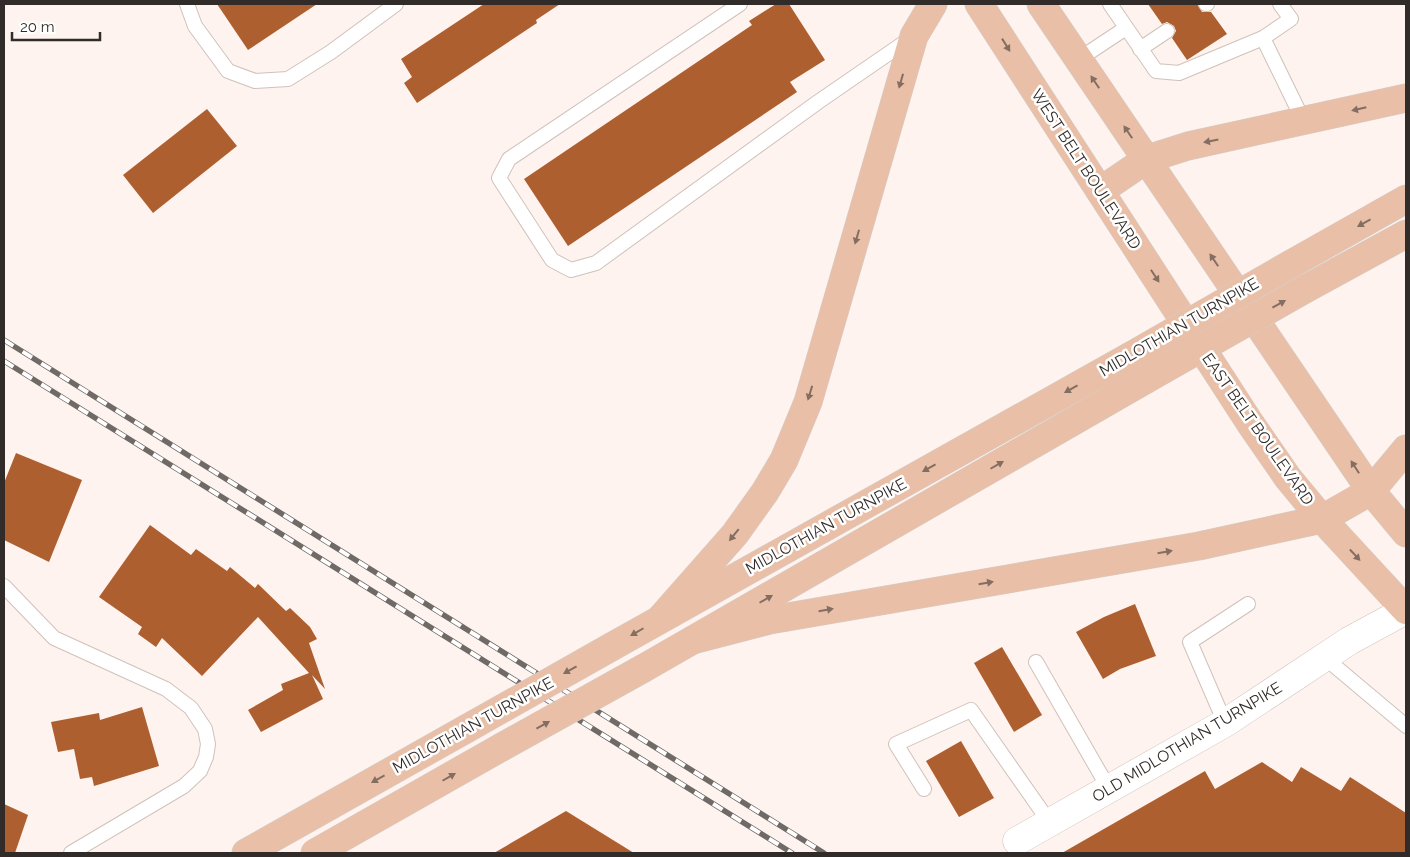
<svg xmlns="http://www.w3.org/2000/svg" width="1410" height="857" font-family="Raleway,sans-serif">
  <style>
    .building { fill: #ae5f30 }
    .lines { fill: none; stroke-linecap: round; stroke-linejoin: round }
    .service-casing { stroke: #cfc2bb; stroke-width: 16 }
    .minor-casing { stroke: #cfc2bb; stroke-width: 29 }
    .primary-casing { stroke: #d2d1d0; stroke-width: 29 }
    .service { stroke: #fff; stroke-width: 14 }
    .minor { stroke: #fff; stroke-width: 28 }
    .primary { stroke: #e9bfa7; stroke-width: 28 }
    .rail-casing { stroke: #706a66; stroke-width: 5.5 }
    .rail { stroke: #fff; stroke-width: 4; stroke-dasharray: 11; stroke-linecap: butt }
    .primary-bridge-casing { stroke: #d2d1d0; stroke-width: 29; stroke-linecap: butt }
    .primary-bridge { stroke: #e9bfa7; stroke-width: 28 }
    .oneway { fill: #846e62 }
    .labels { text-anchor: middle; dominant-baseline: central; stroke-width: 5; stroke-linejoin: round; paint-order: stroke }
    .street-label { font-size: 16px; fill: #312c29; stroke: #fff }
  </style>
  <rect width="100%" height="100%" fill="#fef3ee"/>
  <g class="building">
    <polygon points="217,4 317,4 248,50"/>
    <polygon points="484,4 560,4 536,20 537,23 417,103 404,83 412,77 401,59"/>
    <polygon points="776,4 789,4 825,60 790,82 797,92 568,246 524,179 752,25 749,21"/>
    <polygon points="1148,4 1197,4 1202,12 1211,12 1227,34 1187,60 1172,38 1176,31 1174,26 1167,22 1162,24"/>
    <polygon points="207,109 237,146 153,213 123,175"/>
    <polygon points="16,453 82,480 49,562 4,540 4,483"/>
    <polygon points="150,525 191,555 196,549 227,571 230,567 255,588 258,584 286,611 290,608 310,627 317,639 309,643 325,689 312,675 323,699 261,732 248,710 283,690 281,684 309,673 258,617 202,676 162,638 156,647 138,634 142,627 99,597"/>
    <polygon points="1135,604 1156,656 1120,669 1103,679 1076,632 1104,617"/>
    <polygon points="1002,647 1042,715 1014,732 974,663"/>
    <polygon points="142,707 159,766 94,786 92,777 80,779 74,749 58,752 51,722 99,713 100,720"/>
    <polygon points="961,741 994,798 959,817 926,761"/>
    <polygon points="1262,762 1292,782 1301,767 1341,791 1350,777 1406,813 1406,853 1062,853 1205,771 1215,789"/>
    <polygon points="4,804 28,815 15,853 4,853"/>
    <polygon points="566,811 634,853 494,853"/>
  </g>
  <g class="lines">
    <g class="service-casing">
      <g id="service">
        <polyline points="187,4 195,26 228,71 255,81 288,79 331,52 396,4"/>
        <polyline points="740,4 509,159 499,178 552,260 571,270 596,263 818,102 911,38"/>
        <polyline points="1110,4 1156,71 1179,73 1263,38 1291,19 1280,4"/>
        <polyline points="1206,4 1207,4"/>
        <polyline points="1263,38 1304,122"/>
        <polyline points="1140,49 1167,31"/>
        <polyline points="1079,59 1126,28"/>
        <polyline points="4,586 54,638 166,689 191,708 205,729 208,744 206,757 200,771 184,786 71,853"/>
        <polyline points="1324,657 1406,726"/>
        <polyline points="1036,662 1109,789"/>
        <polyline points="1225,723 1190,642 1248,604"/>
        <polyline points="924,789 896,744 971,710 1050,823"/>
      </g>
    </g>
    <g class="minor-casing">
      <polyline id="minor" points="1017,841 1225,723 1349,641 1406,610"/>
    </g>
    <g class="primary-casing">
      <g id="primary">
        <polyline points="979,4 1250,423 1288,478 1322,519 1406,610"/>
        <polyline points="1041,4 1371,491 1406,533"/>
        <polyline points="1100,191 1147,159 1188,146 1406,98"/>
        <polyline points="1291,264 1406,199"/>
        <polyline points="1307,288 1406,234"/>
        <polyline points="661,618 735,534 765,492 784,460 808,402 914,36 933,4"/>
        <polyline points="693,640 770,620 1199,546 1322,519 1371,491 1406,449"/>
        <polyline points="613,646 1129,357"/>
        <polyline points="644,668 1145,380"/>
        <polyline points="246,853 466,729"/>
        <polyline points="315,853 500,748"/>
      </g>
    </g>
    <use href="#service" class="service"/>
    <use href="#minor" class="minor"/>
    <use href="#primary" class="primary"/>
    <g class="rail-casing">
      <g id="rail">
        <polyline points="4,340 824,853"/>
        <polyline points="4,361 792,853"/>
      </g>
    </g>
    <use href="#rail" class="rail"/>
    <g class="primary-bridge-casing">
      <g id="primary-bridge">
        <polyline points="1129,357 1291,264"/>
        <polyline points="1145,380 1307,288"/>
        <polyline points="466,729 613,646"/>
        <polyline points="500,748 644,668"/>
      </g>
    </g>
    <use href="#primary-bridge" class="primary-bridge"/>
  </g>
  <defs><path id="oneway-solid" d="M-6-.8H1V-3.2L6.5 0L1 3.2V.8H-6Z" transform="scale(1.25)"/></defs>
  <g class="oneway">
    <use href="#oneway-solid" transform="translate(1006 45) rotate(58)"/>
    <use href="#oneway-solid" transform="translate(901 81) rotate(106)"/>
    <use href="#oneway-solid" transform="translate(1095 82) rotate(-124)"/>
    <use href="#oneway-solid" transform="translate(1359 109) rotate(167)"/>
    <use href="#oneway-solid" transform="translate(1128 132) rotate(-124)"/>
    <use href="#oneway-solid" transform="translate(1211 141) rotate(169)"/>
    <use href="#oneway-solid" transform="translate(1364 223) rotate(151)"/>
    <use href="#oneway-solid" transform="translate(857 237) rotate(106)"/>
    <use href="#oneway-solid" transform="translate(1214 260) rotate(-124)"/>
    <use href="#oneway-solid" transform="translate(1155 276) rotate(57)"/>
    <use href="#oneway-solid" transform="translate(1279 304) rotate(-29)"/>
    <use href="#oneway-solid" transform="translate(1071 389) rotate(151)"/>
    <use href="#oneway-solid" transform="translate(810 393) rotate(107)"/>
    <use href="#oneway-solid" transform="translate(997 465) rotate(-30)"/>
    <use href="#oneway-solid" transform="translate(1355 467) rotate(-123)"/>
    <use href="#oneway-solid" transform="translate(929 468) rotate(151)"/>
    <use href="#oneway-solid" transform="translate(734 535) rotate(129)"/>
    <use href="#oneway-solid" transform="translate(1165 552) rotate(-10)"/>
    <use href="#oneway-solid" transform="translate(1355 555) rotate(47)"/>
    <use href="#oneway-solid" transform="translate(986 583) rotate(-10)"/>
    <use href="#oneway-solid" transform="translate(766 599) rotate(-30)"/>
    <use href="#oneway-solid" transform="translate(826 610) rotate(-10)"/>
    <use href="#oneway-solid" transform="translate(637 632) rotate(150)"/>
    <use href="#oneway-solid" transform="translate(570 670) rotate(151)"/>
    <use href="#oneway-solid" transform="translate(543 725) rotate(-29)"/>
    <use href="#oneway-solid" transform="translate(449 777) rotate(-30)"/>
    <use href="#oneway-solid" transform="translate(378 779) rotate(151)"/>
  </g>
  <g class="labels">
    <g class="street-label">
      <text transform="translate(1086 169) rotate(57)">WEST BELT BOULEVARD</text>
      <text transform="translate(1179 327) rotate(-30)">MIDLOTHIAN TURNPIKE</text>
      <text transform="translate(1258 429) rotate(55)">EAST BELT BOULEVARD</text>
      <text transform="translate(826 526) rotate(-29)">MIDLOTHIAN TURNPIKE</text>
      <text transform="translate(473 725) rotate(-29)">MIDLOTHIAN TURNPIKE</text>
      <text transform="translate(1187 742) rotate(-31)">OLD MIDLOTHIAN TURNPIKE</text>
    </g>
  </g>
  <rect width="1410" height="857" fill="none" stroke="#312c29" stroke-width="10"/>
  <path d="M12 32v8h88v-8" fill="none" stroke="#312c29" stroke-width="2.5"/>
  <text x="20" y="32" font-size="15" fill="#312c29" stroke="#ffffff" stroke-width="4" paint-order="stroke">20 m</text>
</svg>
